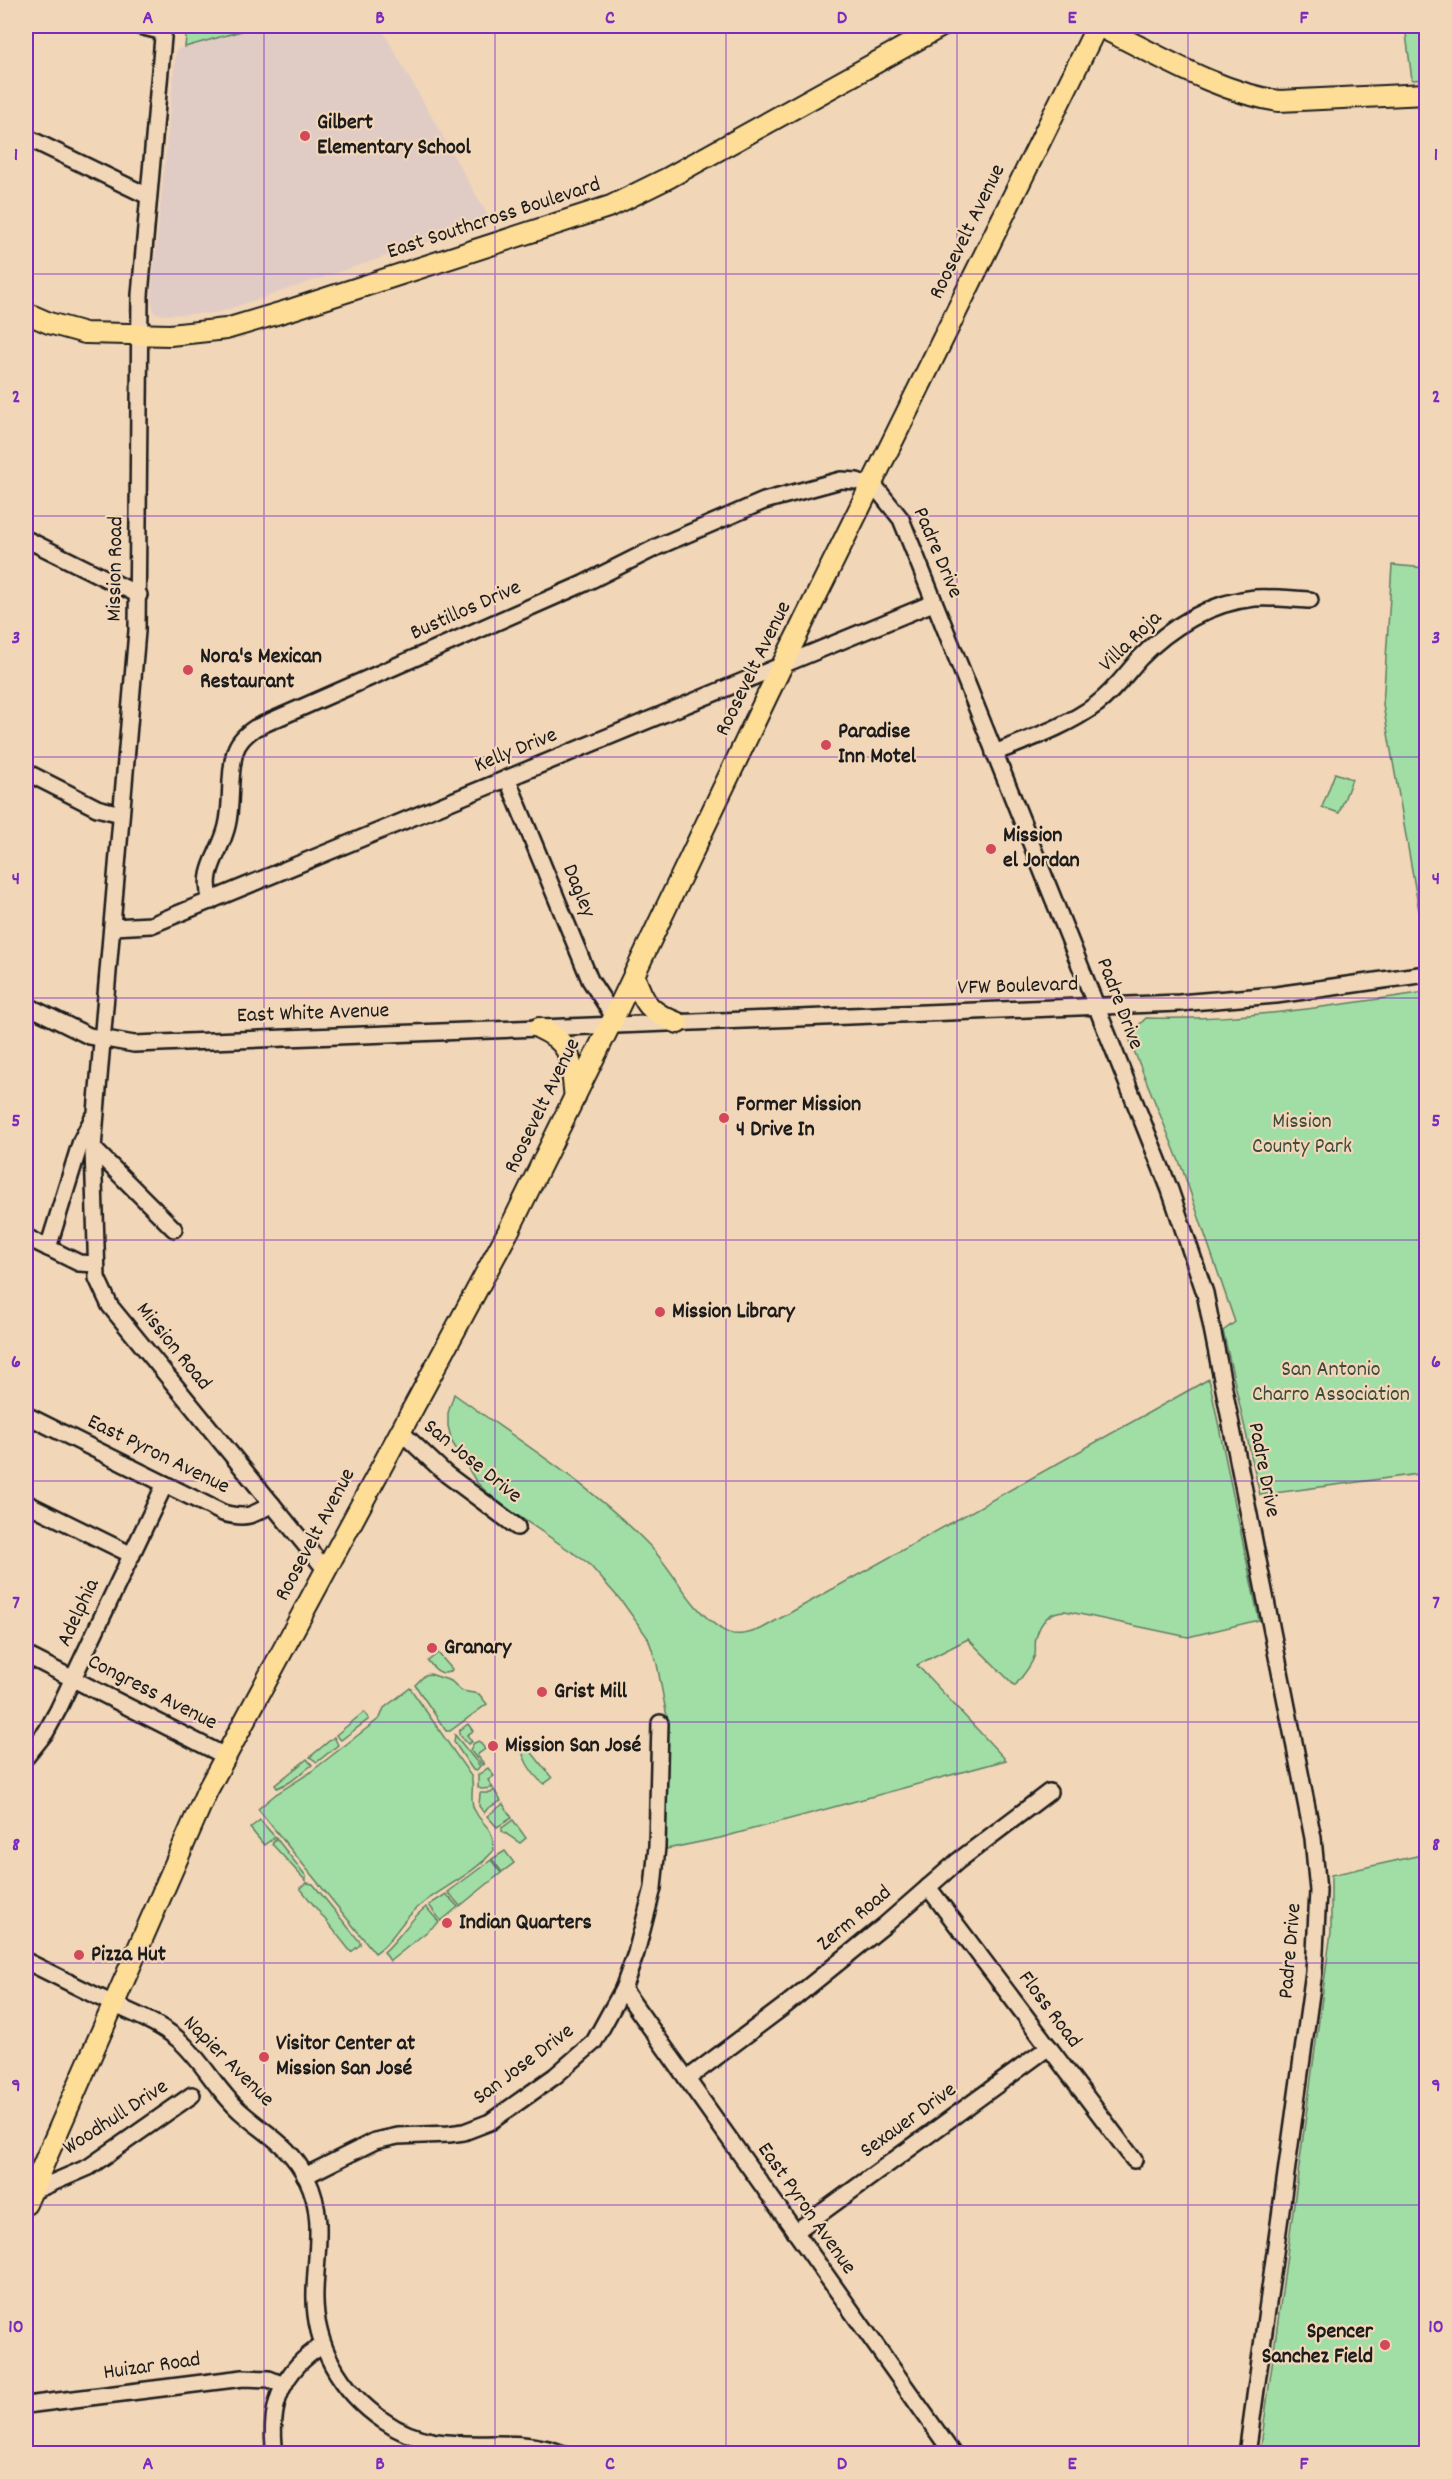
<svg xmlns="http://www.w3.org/2000/svg" width="1452" height="2479" font-family="Dekko,sans-serif">
  <style>
    .built { fill: #e1ccc5 }
    .green { fill: #a1dea6; stroke: #5e7d61; stroke-width: 1.5 }
    .lines { fill: none; stroke-linecap: round; stroke-linejoin: round }
    .minor-casing { stroke: #1c1c1c; stroke-width: 20 }
    .major-casing { stroke: #1c1c1c; stroke-width: 24 }
    .minor { stroke: #f2d6b8; stroke-width: 15 }
    .major { stroke: #fede96; stroke-width: 20 }
    .grid { fill: none; stroke: #7b2cbf; stroke-width: 1.5; stroke-opacity: 0.55 }
    .poi-dot { fill: #d1495b; stroke: #f2d6b8; stroke-width: 2 }
    .labels { text-anchor: middle; dominant-baseline: central; stroke-width: 4.5; stroke-linejoin: round; paint-order: stroke }
    .poi-label { font-size: 22px; font-weight: bold; fill: #1c1c1c; stroke: #f2d6b8; text-anchor: start }
    .street-label { font-size: 22px; fill: #1c1c1c; stroke: #f2d6b8 }
    .park-label { font-size: 22px; fill: #3d4c3e; stroke: #f2d6b8 }
    .neatline { fill: none; stroke: #7b2cbf; stroke-width: 2 }
    .grid-label { font-size: 20px; text-anchor: middle; font-weight: bold; fill: #7b2cbf }
  </style>
  <rect width="100%" height="100%" fill="#f2d6b8"/>
  <filter id="ink" filterUnits="userSpaceOnUse"><feTurbulence type="fractalNoise" baseFrequency=".0167" numOctaves="2"/><feDisplacementMap in="SourceGraphic" scale="12" xChannelSelector="R" yChannelSelector="G"/><feConvolveMatrix kernelMatrix="1 2 1 2 8 2 1 2 1" color-interpolation-filters="sRGB"/></filter>
  <g filter="url(#ink)">
    <polygon class="built" points="259,26 380,26 491,221 217,313 165,315 154,313 151,298 176,50"/>
    <g class="green">
      <polygon points="187,26 259,26 185,47"/>
      <polygon points="1405,26 1426,26 1426,79 1412,80"/>
      <polygon points="1392,565 1426,568 1426,950 1383,705"/>
      <polygon points="1335,773 1352,779 1339,813 1322,807"/>
      <path d="M 1426,992 L 1426,1473 L 1260,1495 L 1223,1331 L 1235,1322 L 1183,1171 L 1128,1036 L 1146,1018 C 1240,1021 1334,1006 1426,992 Z"/>
      <path d="M 1209,1379 L 1259,1620 L 1188,1637 L 1065,1611 C 1049,1611 1040,1623 1036,1638 C 1034,1644 1037,1652 1034,1657 C 1031,1667 1021,1677 1015,1686 L 968,1639 L 917,1665 L 1006,1760 L 720,1838 L 666,1849 L 668,1722 L 657,1664 L 648,1638 L 623,1603 L 588,1563 L 498,1502 L 477,1483 L 452,1442 L 448,1426 L 448,1413 L 454,1394 C 519,1441 591,1485 647,1543 C 674,1570 689,1608 721,1629 C 734,1638 747,1634 761,1629 Z"/>
      <path d="M 438,1653 L 452,1669 L 451,1671 C 441,1677 434,1668 428,1661 Z"/>
      <polygon points="430,1674 451,1681 462,1691 479,1694 487,1704 450,1731 446,1731 415,1685 425,1675"/>
      <path d="M 410,1688 L 471,1776 C 475,1786 469,1798 474,1809 C 483,1829 492,1821 494,1850 C 471,1878 433,1890 409,1916 C 397,1928 390,1944 375,1953 L 258,1809 L 276,1794 L 308,1774 L 380,1718 L 384,1708 Z"/>
      <polygon points="364,1712 369,1719 341,1740 336,1735"/>
      <polygon points="468,1724 473,1731 467,1735 472,1742 468,1744 459,1734 460,1730"/>
      <polygon points="455,1735 480,1766 476,1771 473,1770 454,1742"/>
      <polygon points="334,1737 338,1745 317,1762 310,1757"/>
      <path d="M 522,1740 L 552,1778 L 544,1784 C 533,1776 518,1754 522,1740 Z"/>
      <polygon points="479,1741 485,1749 477,1755 484,1764 482,1765 470,1750 474,1743"/>
      <polygon points="307,1759 312,1765 290,1782 277,1788 275,1785"/>
      <polygon points="488,1768 494,1776 488,1780 493,1788 481,1789 478,1787 478,1775"/>
      <polygon points="494,1790 501,1801 488,1808 484,1813 479,1806 480,1793 491,1793"/>
      <polygon points="503,1804 512,1818 497,1827 487,1816"/>
      <polygon points="260,1820 275,1837 264,1845 250,1828"/>
      <polygon points="513,1820 526,1838 520,1843 502,1831 502,1828"/>
      <polygon points="276,1838 306,1876 306,1881 272,1844"/>
      <polygon points="505,1851 514,1863 502,1872 492,1859"/>
      <polygon points="1426,1854 1426,2453 1260,2453 1331,1932 1331,1875"/>
      <polygon points="491,1860 501,1873 460,1906 448,1892"/>
      <polygon points="307,1883 313,1884 360,1942 360,1945 351,1952 300,1888"/>
      <polygon points="446,1894 458,1907 441,1921 429,1905"/>
      <path d="M 426,1907 L 439,1922 L 390,1961 L 384,1952 C 400,1938 409,1920 426,1907 Z"/>
    </g>
    <g class="lines">
      <g class="minor-casing">
        <g id="minor">
          <polyline points="139,26 164,32"/>
          <polyline points="164,26 140,295 137,631 93,1148 97,1278 110,1306 325,1569"/>
          <polyline points="26,137 148,196"/>
          <polyline points="26,539 139,595"/>
          <path d="M 994,753 C 1029,739 1066,727 1097,704 C 1115,690 1125,675 1140,658 C 1170,627 1211,602 1255,598 C 1273,597 1292,599 1310,600"/>
          <polyline points="26,772 97,808 121,814"/>
          <polyline points="507,778 590,980 614,1017"/>
          <path d="M 211,901 C 201,870 220,855 227,826 C 233,802 228,776 235,752 C 238,741 246,734 255,728 L 583,584 L 659,546 L 764,501 L 841,480 L 857,481 L 877,489 L 901,519 L 1170,1190 L 1205,1293 L 1313,1838 L 1318,1891 L 1314,1972 L 1247,2454"/>
          <polyline points="113,927 151,925 933,603"/>
          <polyline points="26,1005 89,1036 134,1044 1179,1003 1276,995 1426,974"/>
          <polyline points="93,1148 174,1229"/>
          <polyline points="26,1237 79,1263 96,1264"/>
          <polyline points="48,1248 81,1141 93,1118"/>
          <path d="M 26,1415 L 223,1513 C 246,1519 252,1516 272,1504"/>
          <polyline points="400,1431 446,1474 517,1527"/>
          <polyline points="26,1503 132,1555"/>
          <polyline points="26,1655 225,1756"/>
          <polyline points="26,1757 46,1732 58,1710 165,1484"/>
          <polyline points="928,1887 1134,2160"/>
          <path d="M 26,1961 C 54,1975 82,1989 111,2003 C 134,2014 159,2023 179,2040 C 203,2061 217,2091 241,2112 C 267,2135 291,2146 307,2179 C 325,2215 316,2252 315,2291 C 313,2344 340,2391 384,2421 C 443,2463 504,2430 564,2454"/>
          <polyline points="623,1989 953,2454"/>
          <polyline points="687,2079 787,2004 886,1924 958,1861 1049,1792"/>
          <polyline points="305,2176 375,2141 398,2136 449,2134 464,2132 490,2122 555,2076 594,2042 623,1989 636,1953 653,1888 657,1846 660,1723"/>
          <polyline points="31,2192 89,2167 192,2095"/>
          <polyline points="795,2232 1049,2047"/>
          <polyline points="26,2405 243,2378 269,2379 284,2385"/>
          <path d="M 275,2454 C 268,2406 282,2370 323,2345"/>
        </g>
      </g>
      <g class="major-casing">
        <g id="major">
          <path d="M 1098,26 C 1155,53 1216,92 1279,101 L 1426,94"/>
          <polyline points="26,313 49,323 85,333 170,335 226,329 293,309 611,206 668,178 942,26"/>
          <path d="M 634,975 C 644,1004 649,1012 678,1023"/>
          <path d="M 539,1028 C 575,1044 570,1062 575,1097"/>
          <polyline points="26,2204 207,1791 509,1230 614,1017 768,694 1097,26"/>
        </g>
      </g>
      <use href="#minor" class="minor"/>
      <use href="#major" class="major"/>
    </g>
  </g>
  <path class="grid" d="M 264,26 L 264,2454M 495,26 L 495,2454M 726,26 L 726,2454M 957,26 L 957,2454M 1188,26 L 1188,2454M 26,274 L 1426,274M 26,516 L 1426,516M 26,757 L 1426,757M 26,998 L 1426,998M 26,1240 L 1426,1240M 26,1481 L 1426,1481M 26,1722 L 1426,1722M 26,1963 L 1426,1963M 26,2205 L 1426,2205"/>
  <g class="poi-dot">
    <circle cx="305" cy="136" r="6"/>
    <circle cx="188" cy="670" r="6"/>
    <circle cx="826" cy="745" r="6"/>
    <circle cx="991" cy="849" r="6"/>
    <circle cx="724" cy="1118" r="6"/>
    <circle cx="660" cy="1312" r="6"/>
    <circle cx="432" cy="1648" r="6"/>
    <circle cx="542" cy="1692" r="6"/>
    <circle cx="493" cy="1746" r="6"/>
    <circle cx="447" cy="1923" r="6"/>
    <circle cx="79" cy="1955" r="6"/>
    <circle cx="264" cy="2057" r="6"/>
    <circle cx="1385" cy="2345" r="6"/>
  </g>
  <g class="labels">
    <g class="poi-label">
      <text x="317" y="123">Gilbert<tspan x="317" dy="25">Elementary School</tspan></text>
      <text x="200" y="657">Nora's Mexican<tspan x="200" dy="25">Restaurant</tspan></text>
      <text x="838" y="732">Paradise<tspan x="838" dy="25">Inn Motel</tspan></text>
      <text x="1003" y="836">Mission<tspan x="1003" dy="25">el Jordan</tspan></text>
      <text x="736" y="1105">Former Mission<tspan x="736" dy="25">4 Drive In</tspan></text>
      <text x="672" y="1312">Mission Library</text>
      <text x="444" y="1648">Granary</text>
      <text x="554" y="1692">Grist Mill</text>
      <text x="505" y="1746">Mission San José</text>
      <text x="459" y="1923">Indian Quarters</text>
      <text x="91" y="1955">Pizza Hut</text>
      <text x="276" y="2044">Visitor Center at<tspan x="276" dy="25">Mission San José</tspan></text>
      <text x="1373" y="2332" text-anchor="end">Spencer<tspan x="1373" dy="25">Sanchez Field</tspan></text>
    </g>
    <g class="street-label">
      <text transform="translate(494 219) rotate(-18)">East Southcross Boulevard</text>
      <text transform="translate(968 232) rotate(-64)">Roosevelt Avenue</text>
      <text transform="translate(937 553) rotate(67)">Padre Drive</text>
      <text transform="translate(116 569) rotate(-89)">Mission Road</text>
      <text transform="translate(466 611) rotate(-24)">Bustillos Drive</text>
      <text transform="translate(1131 642) rotate(-44)">Villa Roja</text>
      <text transform="translate(754 669) rotate(-64)">Roosevelt Avenue</text>
      <text transform="translate(516 751) rotate(-22)">Kelly Drive</text>
      <text transform="translate(578 891) rotate(68)">Dagley</text>
      <text transform="translate(1018 987) rotate(-2)">VFW Boulevard</text>
      <text transform="translate(1119 1004) rotate(69)">Padre Drive</text>
      <text transform="translate(313 1014) rotate(-2)">East White Avenue</text>
      <text transform="translate(543 1106) rotate(-64)">Roosevelt Avenue</text>
      <text transform="translate(173 1347) rotate(51)">Mission Road</text>
      <text transform="translate(158 1455) rotate(26)">East Pyron Avenue</text>
      <text transform="translate(472 1462) rotate(39)">San Jose Drive</text>
      <text transform="translate(1263 1470) rotate(79)">Padre Drive</text>
      <text transform="translate(316 1535) rotate(-62)">Roosevelt Avenue</text>
      <text transform="translate(79 1613) rotate(-65)">Adelphia</text>
      <text transform="translate(152 1693) rotate(27)">Congress Avenue</text>
      <text transform="translate(855 1919) rotate(-40)">Zerm Road</text>
      <text transform="translate(1291 1951) rotate(-85)">Padre Drive</text>
      <text transform="translate(1049 2010) rotate(53)">Floss Road</text>
      <text transform="translate(228 2062) rotate(45)">Napier Avenue</text>
      <text transform="translate(524 2065) rotate(-37)">San Jose Drive</text>
      <text transform="translate(116 2118) rotate(-33)">Woodhull Drive</text>
      <text transform="translate(909 2121) rotate(-36)">Sexauer Drive</text>
      <text transform="translate(806 2209) rotate(55)">East Pyron Avenue</text>
      <text transform="translate(152 2367) rotate(-8)">Huizar Road</text>
    </g>
    <g class="park-label">
      <text x="1302" y="1122">Mission<tspan x="1302" dy="25">County Park</tspan></text>
      <text x="1331" y="1370">San Antonio<tspan x="1331" dy="25">Charro Association</tspan></text>
    </g>
  </g>
  <rect width="1452" height="2479" fill="none" stroke="#f2d6b8" stroke-width="66"/>
  <rect x="33" y="33" width="1386" height="2413" class="neatline"/>
  <g class="grid-label">
    <text x="148" y="23">A</text>
    <text x="380" y="23">B</text>
    <text x="610" y="23">C</text>
    <text x="842" y="23">D</text>
    <text x="1072" y="23">E</text>
    <text x="1304" y="23">F</text>
    <text x="16" y="160">1</text>
    <text x="1436" y="160">1</text>
    <text x="16" y="402">2</text>
    <text x="1436" y="402">2</text>
    <text x="16" y="643">3</text>
    <text x="1436" y="643">3</text>
    <text x="16" y="884">4</text>
    <text x="1436" y="884">4</text>
    <text x="16" y="1126">5</text>
    <text x="1436" y="1126">5</text>
    <text x="16" y="1367">6</text>
    <text x="1436" y="1367">6</text>
    <text x="16" y="1608">7</text>
    <text x="1436" y="1608">7</text>
    <text x="16" y="1850">8</text>
    <text x="1436" y="1850">8</text>
    <text x="16" y="2091">9</text>
    <text x="1436" y="2091">9</text>
    <text x="16" y="2332">10</text>
    <text x="1436" y="2332">10</text>
    <text x="148" y="2469">A</text>
    <text x="380" y="2469">B</text>
    <text x="610" y="2469">C</text>
    <text x="842" y="2469">D</text>
    <text x="1072" y="2469">E</text>
    <text x="1304" y="2469">F</text>
  </g>
</svg>
